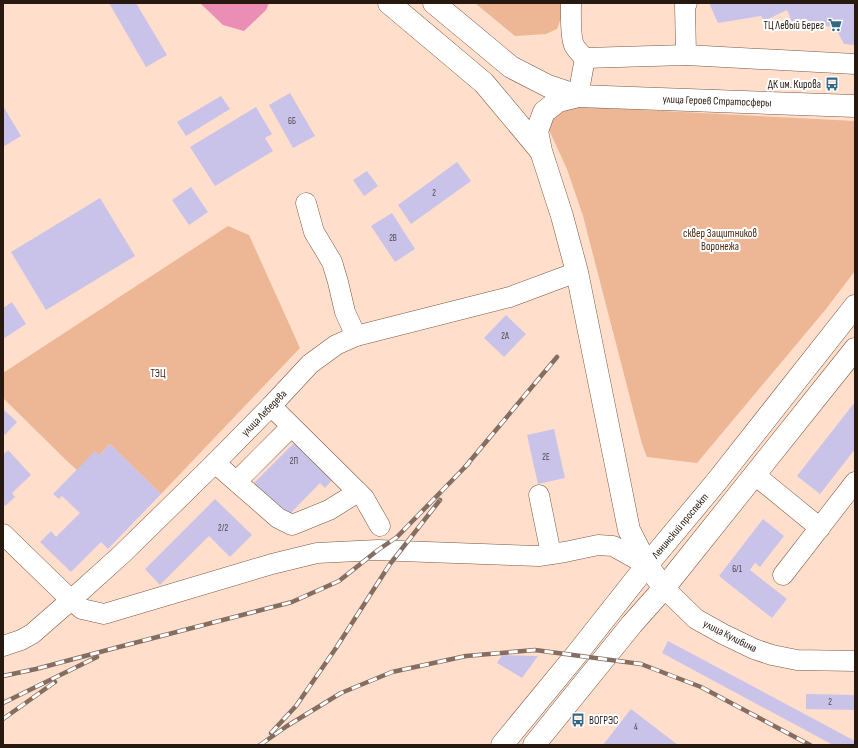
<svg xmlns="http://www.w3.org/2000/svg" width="858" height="748" font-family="'Sofia Sans Condensed',sans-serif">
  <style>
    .green { fill: #edb694 }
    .water { fill: #eb8eb6 }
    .building { fill: #c9c3ea }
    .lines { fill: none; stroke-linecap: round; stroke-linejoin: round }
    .minor-casing { stroke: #795742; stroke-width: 21 }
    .major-casing { stroke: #795742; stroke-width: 23 }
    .highway-casing { stroke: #795742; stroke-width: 23 }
    .minor { stroke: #fff; stroke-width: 20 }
    .major { stroke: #fff; stroke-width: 22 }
    .highway { stroke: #fff; stroke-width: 22 }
    .rail-casing { stroke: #846e61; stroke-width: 4.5 }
    .rail { stroke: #fff; stroke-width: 3; stroke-dasharray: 9; stroke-linecap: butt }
    .labels { text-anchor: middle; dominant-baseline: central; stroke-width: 4; stroke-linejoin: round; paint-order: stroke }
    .number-label { font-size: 9px; fill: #504446 }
    .poi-label { font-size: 11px; fill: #271910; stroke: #fff; text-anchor: end }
    .street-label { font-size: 11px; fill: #271910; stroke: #fff }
    .park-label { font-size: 11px; fill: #4a2811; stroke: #fff }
  </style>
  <rect width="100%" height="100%" fill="#ffdfcb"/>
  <g class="green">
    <polygon points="475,3 563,3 562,15 557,29 546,34 515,36"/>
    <polygon points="567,106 855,121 855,271 826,309 697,463 647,457 642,444 583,216 567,169 549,130 551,119"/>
    <polygon points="228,226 249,235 300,348 161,494 110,444 99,455 77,470 67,461 3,398 3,373"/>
  </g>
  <polygon class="water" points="200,3 269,3 266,10 244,31 223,25"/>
  <g class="building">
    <polygon points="109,3 136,3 167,55 146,67"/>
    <polygon points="709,3 855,3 855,45 844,44 835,27 792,22 787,10 764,21 761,16 718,23"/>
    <polygon points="290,93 315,136 293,148 269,105"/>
    <polygon points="221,96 230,109 186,136 177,122"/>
    <polygon points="3,106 21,136 3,147"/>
    <polygon points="256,107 272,134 265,138 273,151 215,186 190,147"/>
    <polygon points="457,162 471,181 411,224 398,205"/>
    <polygon points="367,171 378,186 364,196 353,180"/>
    <polygon points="191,187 208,212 189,225 172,200"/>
    <polygon points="100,198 135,256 46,310 11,252"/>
    <polygon points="392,213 415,249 395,262 371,226"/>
    <polygon points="12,302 26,324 3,339 3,308"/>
    <polygon points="506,315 526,334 504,357 484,338"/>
    <polygon points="855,402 855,449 820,494 797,476"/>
    <polygon points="3,409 17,422 5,435 3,433"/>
    <polygon points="554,429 565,478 538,484 527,435"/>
    <polygon points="294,443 332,480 325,488 320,483 287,517 253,484"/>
    <polygon points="110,444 161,494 108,549 101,542 71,572 40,542 51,531 56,537 80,513 62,496 59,499 53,494 95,451 99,455"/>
    <polygon points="8,450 31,475 12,493 15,497 5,506 3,503 3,455"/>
    <polygon points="215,499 252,535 230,557 209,536 160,585 145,569"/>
    <polygon points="763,519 784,536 760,567 755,563 750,570 787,599 772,618 719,576"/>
    <polygon points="668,641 855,741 855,745 833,745 662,653"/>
    <polygon points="502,655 538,656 522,678 497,663"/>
    <polygon points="806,694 855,695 855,710 806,709"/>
    <polygon points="631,709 678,745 603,745"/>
  </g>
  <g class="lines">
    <g class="minor-casing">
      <g id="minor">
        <path d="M 571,3 C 571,14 570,36 574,45 C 577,51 581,54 585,58 L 578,96"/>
        <polyline points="686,55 685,5 687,3"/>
        <polyline points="585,58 686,55 855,64"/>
        <polyline points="306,203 314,232 332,262 338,282 345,312 356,336"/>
        <polyline points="271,406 364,498 380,526"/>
        <polyline points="215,463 278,518 292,525 329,510 358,492"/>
        <polyline points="755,475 820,528"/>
        <polyline points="237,481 291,427"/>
        <polyline points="539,495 551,554"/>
        <polyline points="3,534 71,600 82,609 104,614 272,564 317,553 378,550 400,551 539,556 565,552 598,545 613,546 647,565"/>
        <polyline points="783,575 855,482"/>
        <polyline points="664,588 696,619 723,634 754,649 772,655 797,660 855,661"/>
        <polyline points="3,646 21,640 32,634 71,600 122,554 215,463 271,406 310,364 336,345 356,336 510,297 577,272"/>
      </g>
    </g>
    <g class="major-casing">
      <polyline id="major" points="647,565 717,481 855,306"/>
    </g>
    <g class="highway-casing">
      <g id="highway">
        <polyline points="389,3 484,83 540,150"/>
        <polyline points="434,3 511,67 548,86 578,96"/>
        <polyline points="664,588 647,565 629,530 616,465 577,272 562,216 541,151 537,131 544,112 558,101 578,96 855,106"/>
        <polyline points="502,745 576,655 647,565"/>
        <polyline points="534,745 632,624 664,588 855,349"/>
      </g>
    </g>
    <use href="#minor" class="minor"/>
    <use href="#major" class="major"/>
    <use href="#highway" class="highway"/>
    <g class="rail-casing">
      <g id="rail">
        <polyline points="465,467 557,357"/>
        <polyline points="3,676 36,669 115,648 292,602 339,581 378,550 397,537 469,463"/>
        <polyline points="3,703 97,657"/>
        <polyline points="3,719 55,682"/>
        <polyline points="271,733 296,706 336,648 390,564 440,500"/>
        <polyline points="260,745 287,726 341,693 392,672 466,656 535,650 641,664 701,687 810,745"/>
      </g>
    </g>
    <use href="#rail" class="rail"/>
  </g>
  <defs>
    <g id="supermarket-bare" transform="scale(1.08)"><path d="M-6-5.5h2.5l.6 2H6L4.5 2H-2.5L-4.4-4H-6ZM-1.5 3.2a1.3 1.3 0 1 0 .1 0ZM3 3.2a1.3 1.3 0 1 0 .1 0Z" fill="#326883" stroke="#fff" stroke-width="2.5" paint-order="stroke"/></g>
    <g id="bus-bare" transform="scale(1.08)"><path d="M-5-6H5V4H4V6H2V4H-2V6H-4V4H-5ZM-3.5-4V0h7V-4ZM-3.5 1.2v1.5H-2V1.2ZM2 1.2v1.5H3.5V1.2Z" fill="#326883" stroke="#fff" stroke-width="2.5" paint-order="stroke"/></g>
  </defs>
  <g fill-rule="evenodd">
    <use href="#supermarket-bare" x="835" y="25"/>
    <use href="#bus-bare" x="832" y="84"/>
    <use href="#bus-bare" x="578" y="720"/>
  </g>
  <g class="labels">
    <g class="number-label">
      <text x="292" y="121">6Б</text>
      <text x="434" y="193">2</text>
      <text x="393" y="238">2В</text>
      <text x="505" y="336">2А</text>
      <text x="546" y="457">2Е</text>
      <text x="294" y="461">2П</text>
      <text x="223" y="528">2/2</text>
      <text x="737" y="569">6/1</text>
      <text x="830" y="702">2</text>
      <text x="636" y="727">4</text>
    </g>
    <g class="poi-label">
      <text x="824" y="25">ТЦ Левый Берег</text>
      <text x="821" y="84">ДК им. Кирова</text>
      <text x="589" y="720" text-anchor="start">ВОГРЭС</text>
    </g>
    <g class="street-label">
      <text transform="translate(717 101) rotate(2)">улица Героев Стратосферы</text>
      <text transform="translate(264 413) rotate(-46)">улица Лебедева</text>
      <text transform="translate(680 526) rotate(-50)">Ленинский проспект</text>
      <text transform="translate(730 636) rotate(27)">улица Кулибина</text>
    </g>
    <g class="park-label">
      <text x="720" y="233">сквер Защитников<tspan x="720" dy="13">Воронежа</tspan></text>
      <text x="158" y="373">ТЭЦ</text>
    </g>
  </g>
  <rect width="858" height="748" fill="none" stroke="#271910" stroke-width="8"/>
</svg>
